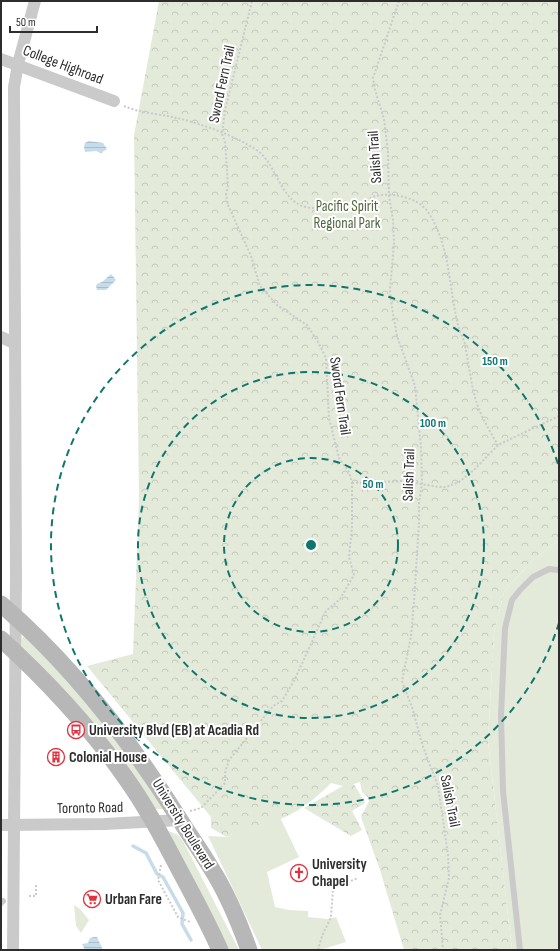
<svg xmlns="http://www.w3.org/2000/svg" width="560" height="951" font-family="'Sofia Sans Condensed',sans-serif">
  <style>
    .green { fill: #e3eada }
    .forest { fill: url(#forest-crowns) }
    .water { fill: url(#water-rules) }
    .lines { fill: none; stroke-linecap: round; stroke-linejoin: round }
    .stream { stroke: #c7dcea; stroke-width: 3.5 }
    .path { stroke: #cacaca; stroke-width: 2; stroke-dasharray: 2 2; stroke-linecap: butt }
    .lane { stroke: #cacaca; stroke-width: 6 }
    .street { stroke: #cacaca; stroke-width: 12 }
    .secondary { stroke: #b7b7b7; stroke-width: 17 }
    .ring { fill: none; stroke: #0f766e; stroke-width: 2; stroke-dasharray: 7 5 }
    .labels { text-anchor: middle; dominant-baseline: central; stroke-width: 4; stroke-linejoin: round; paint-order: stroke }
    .street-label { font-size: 15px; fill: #2d2d2d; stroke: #fff }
    .park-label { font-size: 15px; fill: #50673c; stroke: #fff }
    .poi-label { font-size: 15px; font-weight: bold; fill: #2d2d2d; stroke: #fff; text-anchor: start }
    .centre { fill: #0f766e; stroke: #fff; stroke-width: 2 }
    .ring-label { font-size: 12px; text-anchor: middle; font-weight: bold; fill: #0f766e; stroke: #fff; stroke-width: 4; stroke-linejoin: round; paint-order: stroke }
  </style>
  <defs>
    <pattern id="forest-crowns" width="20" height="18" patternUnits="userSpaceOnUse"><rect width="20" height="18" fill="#e3eada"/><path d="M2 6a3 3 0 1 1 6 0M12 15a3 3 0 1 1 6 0" fill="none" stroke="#c3c9bb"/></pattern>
    <pattern id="water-rules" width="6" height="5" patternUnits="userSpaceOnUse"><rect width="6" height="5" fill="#c7dcea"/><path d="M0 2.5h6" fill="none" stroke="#abbdc9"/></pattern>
  </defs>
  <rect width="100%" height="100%" fill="#fff"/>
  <g class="green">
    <polygon points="559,540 559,950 512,950 488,741 494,633 504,592 533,560"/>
    <polygon points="25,634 97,709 165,809 154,809 22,652 22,639"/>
    <polygon points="277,811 299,857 267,872 275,907 289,910 308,911 308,917 328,919 336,917 346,942 320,950 262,950 208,836 227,837"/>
    <polygon points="169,831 178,835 183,841 239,950 228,950 167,833"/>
    <polygon points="74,905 80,909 89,920 81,933 76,926"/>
  </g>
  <path class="forest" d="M 159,1 L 559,1 L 559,540 L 533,560 L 504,592 L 494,633 L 488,741 L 512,950 L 404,950 L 380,870 L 361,817 L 370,799 L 362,792 L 360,782 L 354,784 L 365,803 L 352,811 L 362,830 L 351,836 L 304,808 L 343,786 L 331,783 C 318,796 302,810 283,818 C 265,825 244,828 227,837 L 211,828 L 211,817 L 87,666 L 133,654 L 139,499 L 134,135 Z"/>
  <g class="water">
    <polygon points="89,141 103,143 107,149 101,153 96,151 85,152 84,147 85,143"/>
    <polygon points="111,274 116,280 106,290 97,290 96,286 97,284 102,282"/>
    <polygon points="94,937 97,937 103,950 85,950 82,944 88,943 90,938"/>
  </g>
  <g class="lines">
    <polyline class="stream" points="133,846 146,853 157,874 163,877 183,913 182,924 191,940"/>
    <g class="path">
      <polyline points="399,1 373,78 375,90 384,119 388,152 389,196 393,220 394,243 390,290 391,302 397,336 415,386 421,447 422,483 419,503 419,523 414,602 411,636 402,681 413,710 422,744 438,786 448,855 449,878 440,915 443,950"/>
      <path d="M 124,106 C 140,113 160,114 177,118 C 202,124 236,136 258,151 C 277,165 280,201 306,207 C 317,210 328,205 339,205 C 343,206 347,208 351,207 C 359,206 365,200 373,197 C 389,191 418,197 428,212 C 450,245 449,288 458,325 C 459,332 464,338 465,345 C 469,365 471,385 477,404 C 482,418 490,432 498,445"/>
      <polyline points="352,483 403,481 439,487 446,487 459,482 474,470 498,445 559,416"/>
      <polyline points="190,811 201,808 225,783 225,773 229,760 273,706 282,701 294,681 326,611 340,599 354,575 349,557 352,527 352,483 349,472 339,458 329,418 326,358 318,342 307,325 277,305 260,286 251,256 228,205 226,195 228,185 225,141 222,134 225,110 252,1"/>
      <polyline points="161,865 158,880 178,917 190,922"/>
      <polyline points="29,896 36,896 36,884"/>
      <polyline points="318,950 322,936 331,917 333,888 358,878"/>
    </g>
    <g class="lane">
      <polyline points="1,903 3,901"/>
      <polyline points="520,950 503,791 501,716 505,628 512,600 520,590 533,577 549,569 559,570"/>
    </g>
    <g class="street">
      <polyline points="1,59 114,101"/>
      <polyline points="1,337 14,343"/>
      <polyline points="1,825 105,824 180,820"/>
      <polyline points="13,950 16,581 14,87 18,64 35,1"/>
    </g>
    <g class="secondary">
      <path d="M 1,604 C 73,666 130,740 180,820 C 190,836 201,851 211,868 C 227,893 239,922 249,950"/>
      <path d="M 1,639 C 47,681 89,726 125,777 C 146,806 163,839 180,871 C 194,897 208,923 220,950"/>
    </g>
  </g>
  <g class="ring">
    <circle cx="311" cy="545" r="87"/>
    <circle cx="311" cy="545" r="173"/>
    <path d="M559 623A260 260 0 1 1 559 467"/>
  </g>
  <defs>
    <g id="bus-ring" transform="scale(0.9)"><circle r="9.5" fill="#fff" stroke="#e03340" stroke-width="1.5"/><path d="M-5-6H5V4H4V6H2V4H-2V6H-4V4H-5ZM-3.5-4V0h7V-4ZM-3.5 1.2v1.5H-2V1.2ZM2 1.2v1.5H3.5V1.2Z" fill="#e03340"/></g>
    <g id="building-ring" transform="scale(0.9)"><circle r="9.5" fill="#fff" stroke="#e03340" stroke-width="1.5"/><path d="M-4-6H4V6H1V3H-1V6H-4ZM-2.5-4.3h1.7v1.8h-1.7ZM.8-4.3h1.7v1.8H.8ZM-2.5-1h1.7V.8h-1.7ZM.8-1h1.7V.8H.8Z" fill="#e03340"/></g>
    <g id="church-ring" transform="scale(0.9)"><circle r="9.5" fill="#fff" stroke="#e03340" stroke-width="1.5"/><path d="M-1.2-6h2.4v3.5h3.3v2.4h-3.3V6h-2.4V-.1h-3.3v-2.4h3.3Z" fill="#e03340"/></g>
    <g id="supermarket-ring" transform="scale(0.9)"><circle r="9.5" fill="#fff" stroke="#e03340" stroke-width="1.5"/><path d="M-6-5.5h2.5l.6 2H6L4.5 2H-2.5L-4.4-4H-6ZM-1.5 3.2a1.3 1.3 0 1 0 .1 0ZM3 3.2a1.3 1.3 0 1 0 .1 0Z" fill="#e03340"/></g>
  </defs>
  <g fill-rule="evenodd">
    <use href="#bus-ring" x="76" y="730"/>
    <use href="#building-ring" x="56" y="757"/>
    <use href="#church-ring" x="299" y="873"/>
    <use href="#supermarket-ring" x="92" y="899"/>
  </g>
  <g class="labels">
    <g class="street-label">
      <text transform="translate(63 65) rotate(21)">College Highroad</text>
      <text transform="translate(222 84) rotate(-78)">Sword Fern Trail</text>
      <text transform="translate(375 157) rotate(-94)">Salish Trail</text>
      <text transform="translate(340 396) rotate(82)">Sword Fern Trail</text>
      <text transform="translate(409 475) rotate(-88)">Salish Trail</text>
      <text transform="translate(450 801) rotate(79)">Salish Trail</text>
      <text transform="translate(90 808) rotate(-1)">Toronto Road</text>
      <text transform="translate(183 824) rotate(58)">University Boulevard</text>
    </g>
    <g class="park-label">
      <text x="347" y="206">Pacific Spirit<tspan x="347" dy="17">Regional Park</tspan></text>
    </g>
    <g class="poi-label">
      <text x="89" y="730">University Blvd (EB) at Acadia Rd</text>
      <text x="69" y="757">Colonial House</text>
      <text x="312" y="864">University<tspan x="312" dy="17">Chapel</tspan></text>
      <text x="105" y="899">Urban Fare</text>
    </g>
  </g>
  <circle cx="311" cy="545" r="6" class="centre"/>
  <g class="ring-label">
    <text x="495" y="365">150 m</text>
    <text x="433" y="427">100 m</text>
    <text x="373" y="488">50 m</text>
  </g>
  <rect width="560" height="951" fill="none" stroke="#2d2d2d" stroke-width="4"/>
  <path d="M10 26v6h87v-6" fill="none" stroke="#2d2d2d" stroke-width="2"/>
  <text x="16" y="26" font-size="12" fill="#2d2d2d" stroke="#ffffff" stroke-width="3" paint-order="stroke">50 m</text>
</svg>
